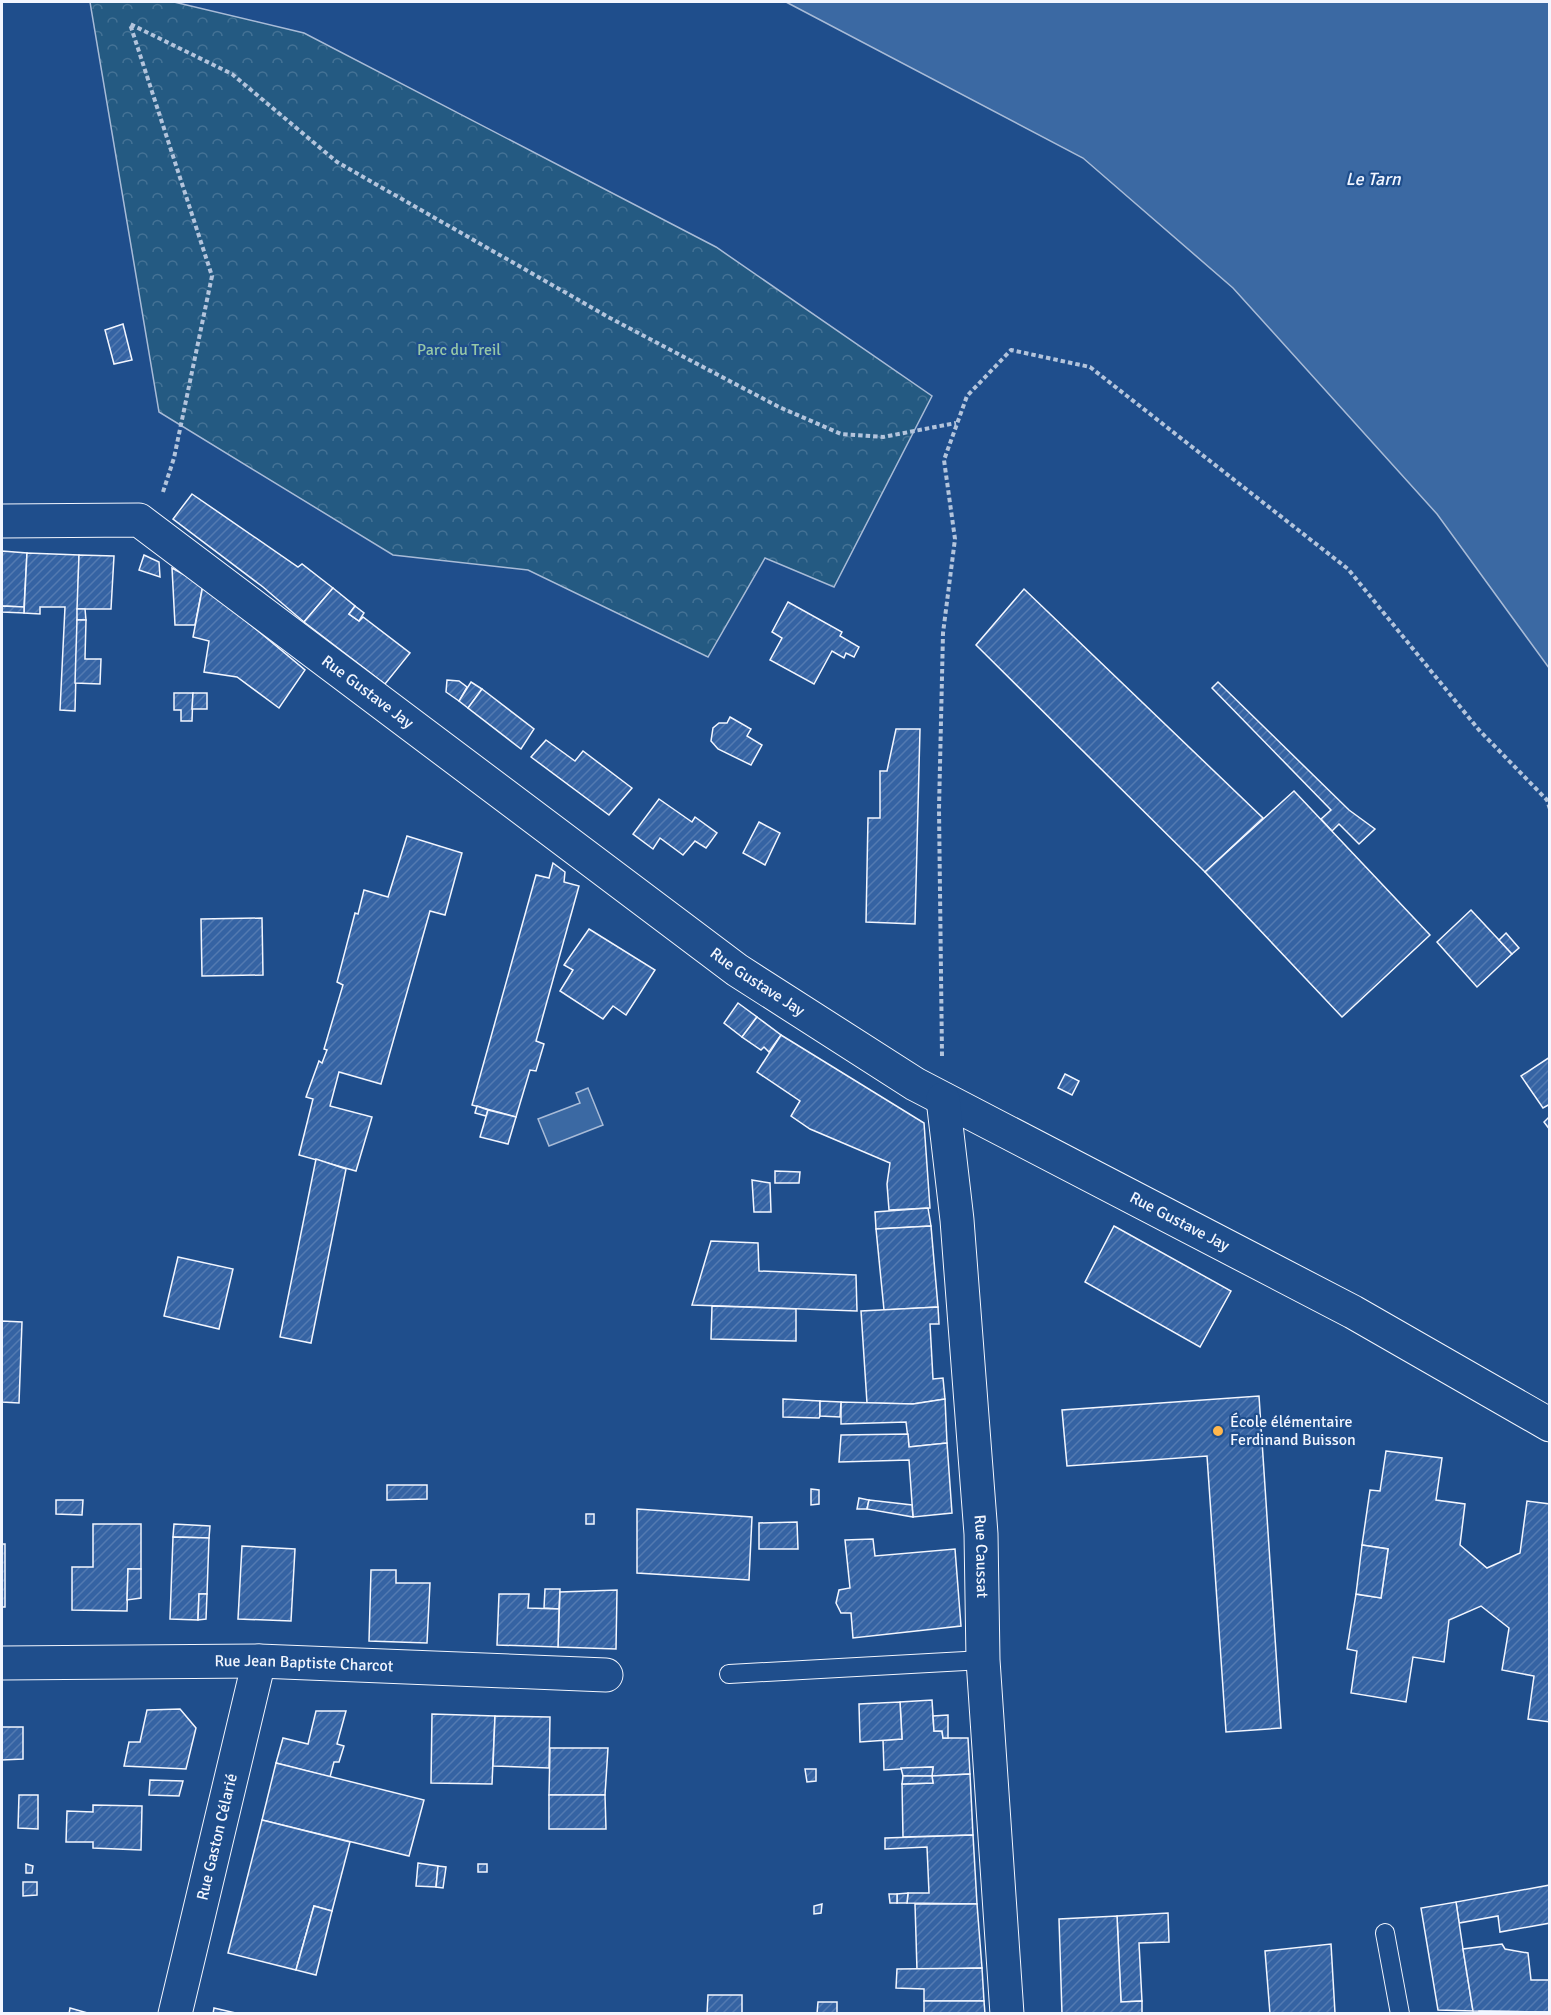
<svg xmlns="http://www.w3.org/2000/svg" width="1551" height="2015" font-family="Signika,sans-serif">
  <style>
    .park { fill: url(#park-crowns); stroke: #a8bbd7; stroke-width: 1.5 }
    .water { fill: #3b69a3; stroke: #a8bbd7; stroke-width: 1.5 }
    .building { fill: url(#building-hatch); stroke: #f2f6ff; stroke-width: 1.5 }
    .lines { fill: none; stroke-linecap: round; stroke-linejoin: round }
    .service-casing { stroke: #f2f6ff; stroke-width: 20 }
    .minor-casing { stroke: #f2f6ff; stroke-width: 35 }
    .path { stroke: #b3c4dc; stroke-width: 4; stroke-dasharray: 4.5 3; stroke-linecap: butt }
    .service { stroke: #1f4e8c; stroke-width: 18 }
    .minor { stroke: #1f4e8c; stroke-width: 33 }
    .poi-dot { fill: #ffb74d; stroke: #1f4e8c; stroke-width: 2 }
    .labels { text-anchor: middle; dominant-baseline: central; stroke-width: 4.5; stroke-linejoin: round; paint-order: stroke }
    .park-label { font-size: 16px; fill: #97c8a6; stroke: #1f4e8c }
    .street-label { font-size: 16px; fill: #f2f6ff; stroke: #1f4e8c }
    .poi-label { font-size: 16px; fill: #f2f6ff; stroke: #1f4e8c; text-anchor: start }
    .water-label { font-size: 18px; font-style: italic; fill: #f2f6ff; stroke: #1f4e8c }
  </style>
  <defs>
    <pattern id="park-crowns" width="20" height="18" patternUnits="userSpaceOnUse" patternTransform="scale(1.5)"><rect width="20" height="18" fill="#245a82"/><path d="M2 6a3 3 0 1 1 6 0M12 15a3 3 0 1 1 6 0" fill="none" stroke="#447295"/></pattern>
    <pattern id="building-hatch" width="6" height="6" patternUnits="userSpaceOnUse" patternTransform="scale(1.5)"><rect width="6" height="6" fill="#3563a3"/><path d="M-1 1l2-2M0 6l6-6M5 7l2-2" fill="none" stroke="#537ab1"/></pattern>
  </defs>
  <rect width="100%" height="100%" fill="#1f4e8c"/>
  <polygon class="park" points="90,2 174,2 304,33 716,247 932,396 834,587 765,558 708,657 528,570 393,555 159,412"/>
  <g class="water">
    <polygon points="786,2 1549,2 1549,668 1437,514 1233,288 1083,158"/>
    <polygon points="588,1088 603,1125 549,1146 538,1119 580,1103 576,1093"/>
  </g>
  <g class="building">
    <polygon points="123,324 132,360 114,364 105,330"/>
    <polygon points="192,494 298,567 302,564 333,588 304,622 263,587 173,519"/>
    <polygon points="2,551 27,553 24,607 2,606"/>
    <polygon points="27,553 79,555 75,711 60,710 65,607 40,607 40,614 24,613"/>
    <polygon points="79,555 114,556 111,609 77,609"/>
    <polygon points="144,555 159,562 160,577 139,570"/>
    <polygon points="172,568 203,585 195,625 175,625"/>
    <polygon points="203,585 305,670 279,708 237,677 204,672 209,641 193,637"/>
    <polygon points="333,588 355,606 349,614 359,621 363,617 410,653 385,684 304,622"/>
    <polygon points="1024,589 1263,818 1205,872 976,645"/>
    <polygon points="788,602 842,632 840,636 859,647 854,657 846,653 844,658 832,651 814,684 770,660 782,638 772,632"/>
    <polygon points="2,606 24,607 24,613 2,612"/>
    <polygon points="355,606 364,613 359,621 349,614"/>
    <polygon points="77,609 85,609 86,620 77,620"/>
    <polygon points="77,620 86,620 85,659 101,659 100,684 75,683"/>
    <polygon points="447,680 459,681 467,687 459,701 446,692"/>
    <polygon points="471,682 482,689 468,708 459,701"/>
    <polygon points="1218,682 1349,810 1375,829 1359,844 1339,824 1332,831 1321,819 1331,810 1212,688"/>
    <polygon points="482,689 534,729 521,749 468,708"/>
    <polygon points="174,693 193,693 192,721 181,721 181,710 174,710"/>
    <polygon points="193,693 207,693 207,709 192,709"/>
    <polygon points="730,717 751,729 747,736 762,745 751,765 718,749 711,741 713,728 719,723 727,723"/>
    <polygon points="896,729 920,729 915,924 866,922 868,818 880,818 880,771 887,771"/>
    <polygon points="546,740 575,761 583,751 632,788 609,815 531,757"/>
    <polygon points="1294,791 1430,935 1342,1017 1205,872"/>
    <polygon points="659,799 692,822 695,817 717,833 706,848 695,841 683,855 660,838 653,849 633,834"/>
    <polygon points="759,822 780,833 765,865 743,853"/>
    <polygon points="407,836 462,853 445,915 430,911 381,1084 339,1072 330,1106 372,1117 356,1171 299,1155 313,1099 306,1097 319,1061 322,1063 327,1050 324,1049 343,985 337,982 355,913 358,914 364,890 388,897"/>
    <polygon points="553,863 565,872 564,882 579,886 536,1041 544,1044 536,1071 530,1070 516,1117 472,1105 536,875 549,878"/>
    <polygon points="1471,910 1512,954 1477,987 1437,942"/>
    <polygon points="262,918 263,975 202,976 201,919"/>
    <polygon points="589,929 655,970 626,1015 613,1006 603,1019 560,991 573,970 564,965"/>
    <polygon points="1506,933 1519,948 1512,954 1499,940"/>
    <polygon points="738,1003 757,1017 742,1037 724,1023"/>
    <polygon points="757,1017 781,1035 769,1052 764,1047 761,1050 742,1037"/>
    <polygon points="781,1035 924,1123 930,1208 889,1210 887,1184 890,1163 810,1129 791,1116 800,1101 757,1072"/>
    <polygon points="1550,1057 1550,1104 1543,1108 1521,1076"/>
    <polygon points="1065,1074 1079,1081 1072,1095 1058,1088"/>
    <polygon points="477,1106 488,1110 486,1116 475,1113"/>
    <polygon points="488,1110 516,1117 508,1144 480,1137"/>
    <polygon points="1550,1116 1550,1130 1544,1122"/>
    <polygon points="316,1159 346,1169 311,1343 280,1337"/>
    <polygon points="775,1171 800,1172 799,1183 775,1183"/>
    <polygon points="752,1180 770,1183 771,1212 754,1212"/>
    <polygon points="928,1208 931,1226 876,1229 875,1212"/>
    <polygon points="931,1226 938,1307 884,1310 876,1229"/>
    <polygon points="1114,1226 1231,1291 1200,1347 1085,1282"/>
    <polygon points="711,1241 758,1243 759,1271 856,1275 857,1311 692,1305"/>
    <polygon points="178,1257 233,1269 219,1329 164,1316"/>
    <polygon points="712,1306 796,1309 796,1341 711,1339"/>
    <polygon points="938,1307 939,1324 930,1324 933,1379 943,1378 945,1399 913,1404 867,1403 861,1311"/>
    <polygon points="2,1321 22,1322 19,1403 2,1402"/>
    <polygon points="1259,1396 1281,1728 1226,1732 1207,1456 1067,1466 1062,1410"/>
    <polygon points="783,1399 820,1401 820,1416 819,1418 783,1417"/>
    <polygon points="945,1399 947,1443 909,1447 906,1422 841,1424 841,1402 913,1404"/>
    <polygon points="820,1401 841,1402 840,1417 820,1416"/>
    <polygon points="908,1434 909,1447 947,1443 952,1513 913,1517 909,1460 839,1462 841,1435"/>
    <polygon points="1386,1451 1442,1458 1436,1500 1465,1504 1460,1545 1487,1568 1520,1553 1527,1501 1550,1504 1550,1722 1528,1719 1534,1676 1502,1670 1509,1628 1481,1606 1449,1620 1444,1662 1413,1657 1406,1702 1351,1693 1357,1651 1347,1649 1356,1594 1381,1598 1388,1549 1362,1545 1370,1490 1380,1491"/>
    <polygon points="387,1485 427,1485 427,1499 387,1500"/>
    <polygon points="811,1489 819,1490 819,1504 811,1505"/>
    <polygon points="859,1498 869,1500 867,1509 857,1509"/>
    <polygon points="56,1500 83,1500 82,1515 56,1514"/>
    <polygon points="869,1500 912,1505 913,1517 867,1509"/>
    <polygon points="637,1509 752,1517 749,1580 637,1573"/>
    <rect x="586" y="1514" width="8" height="10"/>
    <polygon points="797,1522 798,1549 759,1549 759,1523"/>
    <polygon points="93,1524 141,1524 141,1569 128,1569 127,1611 72,1610 72,1567 93,1567"/>
    <polygon points="174,1524 210,1526 209,1538 173,1537"/>
    <polygon points="173,1537 209,1538 207,1594 199,1594 198,1620 170,1619"/>
    <polygon points="873,1539 875,1556 955,1549 961,1626 853,1638 851,1613 841,1613 836,1603 839,1590 850,1588 845,1540"/>
    <rect x="2" y="1544" width="3" height="63"/>
    <polygon points="1362,1545 1388,1549 1381,1598 1356,1594"/>
    <polygon points="242,1546 295,1549 291,1621 238,1619"/>
    <polygon points="128,1569 141,1569 141,1598 127,1600"/>
    <polygon points="371,1570 396,1570 396,1583 430,1583 427,1643 369,1641"/>
    <polygon points="545,1589 560,1589 559,1609 544,1608"/>
    <polygon points="617,1590 616,1649 558,1647 560,1592"/>
    <polygon points="199,1594 207,1594 206,1619 198,1620"/>
    <polygon points="499,1594 529,1594 528,1608 559,1609 558,1647 497,1645"/>
    <polygon points="932,1700 934,1731 942,1731 943,1738 968,1738 970,1774 932,1776 933,1767 884,1770 883,1740 902,1739 900,1702"/>
    <polygon points="900,1702 902,1739 860,1742 859,1704"/>
    <polygon points="180,1709 196,1728 186,1769 124,1766 129,1742 140,1742 147,1710"/>
    <polygon points="316,1711 346,1711 337,1744 344,1746 339,1762 334,1762 330,1777 276,1763 283,1738 308,1744"/>
    <polygon points="432,1714 495,1716 492,1784 431,1783"/>
    <polygon points="948,1715 948,1738 943,1738 942,1731 934,1731 933,1716"/>
    <polygon points="495,1716 550,1717 549,1768 493,1766"/>
    <polygon points="2,1727 23,1727 23,1759 2,1760"/>
    <polygon points="550,1748 608,1748 605,1795 549,1795"/>
    <polygon points="276,1763 424,1800 409,1856 262,1820"/>
    <polygon points="933,1767 932,1776 903,1776 901,1768"/>
    <polygon points="805,1769 816,1769 816,1781 807,1782"/>
    <polygon points="970,1774 973,1835 903,1837 902,1784 933,1783 932,1776"/>
    <polygon points="903,1776 932,1776 933,1783 902,1784"/>
    <polygon points="150,1780 183,1781 179,1796 149,1795"/>
    <polygon points="19,1795 38,1795 38,1829 18,1828"/>
    <polygon points="549,1795 605,1795 606,1829 549,1829"/>
    <polygon points="93,1805 142,1806 141,1850 93,1848 93,1842 66,1842 67,1811 93,1812"/>
    <polygon points="262,1820 350,1842 332,1911 314,1906 296,1970 228,1953"/>
    <polygon points="973,1835 977,1904 907,1903 908,1893 929,1893 927,1847 885,1849 885,1838"/>
    <polygon points="418,1863 438,1866 436,1887 416,1886"/>
    <polygon points="26,1864 33,1866 32,1873 26,1873"/>
    <rect x="478" y="1864" width="9" height="8"/>
    <polygon points="438,1866 446,1867 443,1888 436,1887"/>
    <polygon points="23,1882 37,1882 37,1895 23,1896"/>
    <polygon points="1550,1885 1550,1923 1500,1932 1498,1916 1459,1923 1456,1902"/>
    <polygon points="908,1893 907,1903 897,1903 897,1894"/>
    <polygon points="889,1894 897,1894 897,1903 890,1903"/>
    <polygon points="1456,1902 1463,1949 1473,2011 1438,2010 1421,1908"/>
    <polygon points="822,1904 821,1913 814,1914 814,1906"/>
    <polygon points="915,1904 977,1904 982,1968 917,1970"/>
    <polygon points="314,1906 332,1911 316,1975 296,1970"/>
    <polygon points="1168,1913 1169,1942 1139,1943 1142,2001 1121,2002 1117,1916"/>
    <polygon points="1117,1916 1121,2002 1142,2001 1142,2014 1062,2014 1059,1919"/>
    <polygon points="1331,1944 1335,2013 1348,2014 1270,2014 1265,1951"/>
    <polygon points="1502,1944 1505,1949 1528,1953 1531,1980 1550,1980 1550,2012 1473,2011 1463,1949"/>
    <polygon points="982,1968 984,2001 924,2001 924,1989 896,1988 897,1969"/>
    <polygon points="708,1995 742,1995 742,2014 707,2014"/>
    <polygon points="924,2001 984,2001 985,2014 924,2014"/>
    <polygon points="818,2002 837,2002 837,2014 817,2014"/>
    <polygon points="70,2008 91,2014 69,2014"/>
    <polygon points="214,2008 240,2014 213,2014"/>
    <polygon points="1479,2011 1550,2012 1550,2014 1479,2014"/>
  </g>
  <g class="lines">
    <g class="service-casing">
      <g id="service">
        <polyline points="729,1674 983,1660"/>
        <polyline points="1385,1933 1400,2014"/>
      </g>
    </g>
    <g class="minor-casing">
      <g id="minor">
        <path id="s1" d="M 2,521 L 139,520 L 737,970 L 915,1084 L 1353,1312 L 1550,1425"/>
        <path id="s2" d="M 943,1099 L 957,1220 L 981,1534 L 983,1660 L 1007,2014"/>
        <path id="s3" d="M 2,1663 L 259,1661 L 606,1675"/>
        <path id="s4" d="M 175,2014 L 259,1661"/>
      </g>
    </g>
    <g class="path">
      <polyline points="163,492 174,458 212,276 130,24 232,74 337,162 610,318 779,407 841,434 883,437 956,423"/>
      <polyline points="942,1056 939,809 943,633 955,539 944,460 967,396 1011,350 1090,367 1348,569 1479,730 1547,800 1550,809"/>
    </g>
    <use href="#service" class="service"/>
    <use href="#minor" class="minor"/>
  </g>
  <circle class="poi-dot" cx="1218" cy="1431" r="6"/>
  <g class="labels">
    <g class="park-label">
      <text x="459" y="350">Parc du Treil</text>
    </g>
    <g class="street-label">
      <text stroke="none"><textPath href="#s1" startOffset="423">Rue Gustave Jay</textPath></text>
      <text stroke="none"><textPath href="#s1" startOffset="909">Rue Gustave Jay</textPath></text>
      <text stroke="none"><textPath href="#s1" startOffset="1395">Rue Gustave Jay</textPath></text>
      <text stroke="none"><textPath href="#s2" startOffset="459">Rue Caussat</textPath></text>
      <text stroke="none"><textPath href="#s3" startOffset="302">Rue Jean Baptiste Charcot</textPath></text>
      <text stroke="none"><textPath href="#s4" startOffset="182">Rue Gaston Célarié</textPath></text>
    </g>
    <g class="poi-label">
      <text x="1230" y="1422">École élémentaire<tspan x="1230" dy="18">Ferdinand Buisson</tspan></text>
    </g>
    <g class="water-label">
      <text x="1373" y="179">Le Tarn</text>
    </g>
  </g>
  <rect width="1551" height="2015" fill="none" stroke="#f2f6ff" stroke-width="6"/>
</svg>
